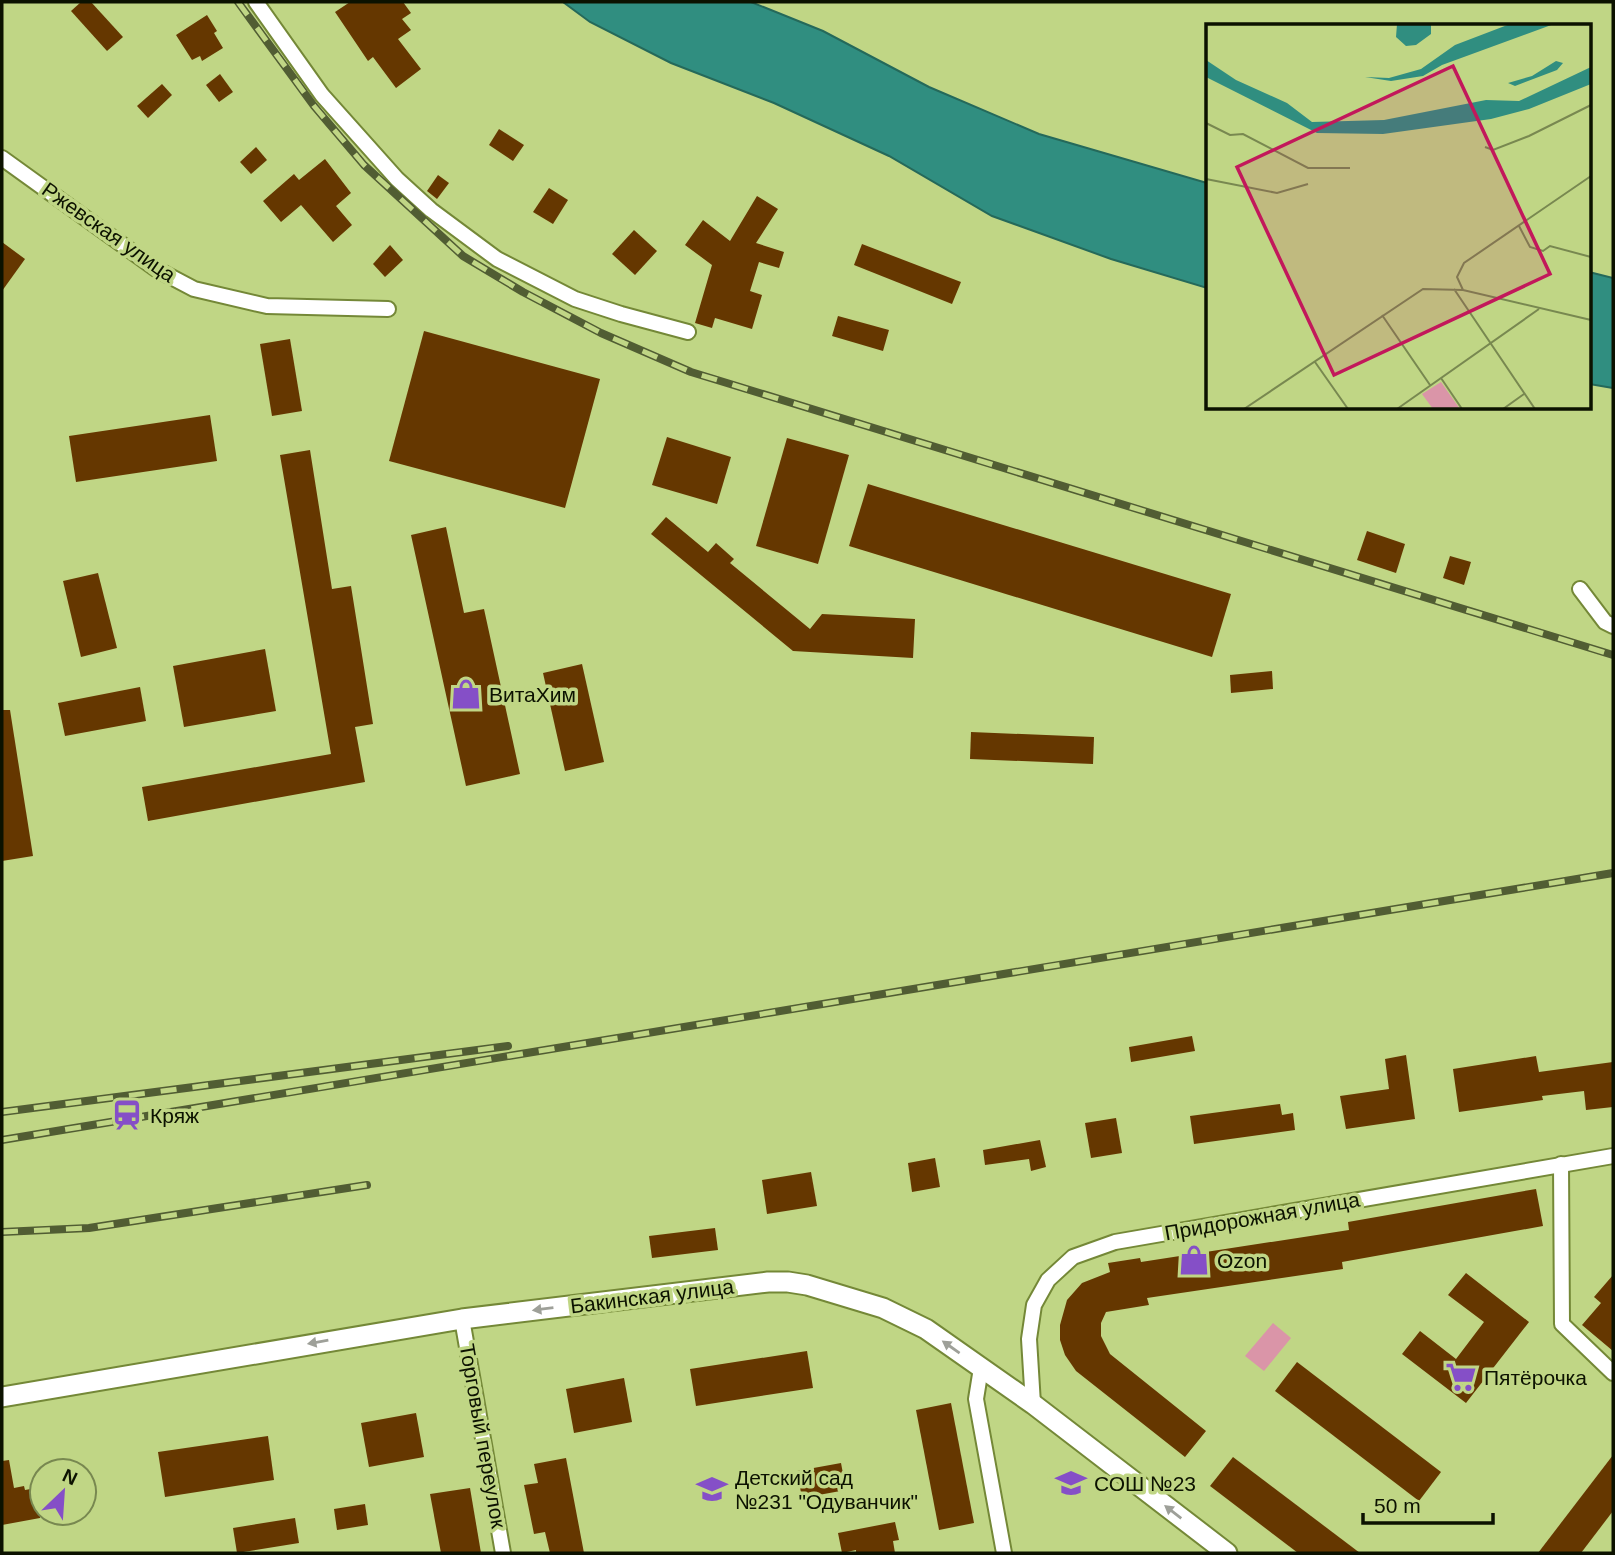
<svg xmlns="http://www.w3.org/2000/svg" width="1615" height="1555" font-family="Arial,sans-serif">
  <style>
    .green { fill: #da95a8 }
    .water { fill: #308e80; stroke: #25695a; stroke-width: 2 }
    .building { fill: #653700 }
    .lines { fill: none; stroke-linecap: round; stroke-linejoin: round }
    .street-casing { stroke: #748837; stroke-width: 18 }
    .secondary-casing { stroke: #748837; stroke-width: 23 }
    .street { stroke: #fff; stroke-width: 14 }
    .secondary { stroke: #fff; stroke-width: 19 }
    .rail-casing { stroke: #515d33; stroke-width: 8 }
    .rail { stroke: #c0d685; stroke-width: 5; stroke-dasharray: 16; stroke-linecap: butt }
    .oneway { fill: #9ea099 }
    .labels { text-anchor: middle; dominant-baseline: central; stroke-width: 7; stroke-linejoin: round; paint-order: stroke }
    .street-label { font-size: 21px; fill: #0c1200; stroke: #c0d685 }
    .poi-label { font-size: 21px; fill: #0c1200; stroke: #c0d685; text-anchor: start }
    .inset-road { fill: none; stroke: #788850; stroke-width: 2 }
    .view { fill: #c2185b; fill-opacity: 0.15; stroke: #c2185b; stroke-width: 3.5 }
    .inset-edge { fill: none; stroke: #0c1200; stroke-width: 3.5 }
  </style>
  <rect width="100%" height="100%" fill="#c0d685"/>
  <polygon class="green" points="1273,1323 1291,1338 1264,1371 1245,1356"/>
  <g class="water">
    <polygon points="563,2 751,2 823,31 929,87 1039,134 1207,183 1207,288 1111,259 992,216 889,156 774,103 671,63 590,22"/>
    <polygon points="1589,272 1613,278 1613,388 1589,384"/>
  </g>
  <g class="building">
    <polygon points="81,2 91,2 123,37 107,51 71,11"/>
    <polygon points="350,2 403,2 411,13 402,19 411,30 398,39 421,69 396,88 373,57 368,61 335,12"/>
    <polygon points="207,15 217,31 214,33 223,48 202,61 200,56 192,60 176,35"/>
    <polygon points="220,74 233,92 219,102 206,85"/>
    <polygon points="162,84 172,95 148,118 137,106"/>
    <polygon points="499,129 524,145 513,161 489,145"/>
    <polygon points="256,147 267,160 251,174 240,162"/>
    <polygon points="325,159 351,193 336,206 352,225 333,242 301,205 281,222 263,201 294,174 299,180"/>
    <polygon points="438,175 449,183 437,199 427,191"/>
    <polygon points="549,188 568,200 553,224 533,212"/>
    <polygon points="757,196 778,209 756,243 784,252 779,268 759,262 750,291 762,295 752,329 715,318 712,328 695,323 712,265 685,245 703,220 730,241"/>
    <polygon points="634,230 657,251 635,275 612,254"/>
    <polygon points="2,242 25,259 2,291"/>
    <polygon points="862,244 961,282 952,304 854,265"/>
    <polygon points="390,245 403,260 385,277 373,264"/>
    <polygon points="838,316 889,330 883,351 832,336"/>
    <polygon points="424,331 600,379 565,508 389,461"/>
    <polygon points="290,339 302,411 272,416 260,344"/>
    <polygon points="210,415 217,461 76,482 69,436"/>
    <polygon points="667,437 731,457 717,504 652,485"/>
    <polygon points="787,438 849,455 818,564 756,546"/>
    <polygon points="310,450 332,589 351,586 373,724 355,727 365,782 148,821 142,787 331,754 280,455"/>
    <polygon points="868,484 1231,594 1212,657 849,546"/>
    <polygon points="666,517 708,552 716,543 734,559 730,563 810,629 822,614 915,619 913,658 793,651 651,534"/>
    <polygon points="446,527 464,613 484,609 520,774 466,786 411,535"/>
    <polygon points="1367,531 1405,544 1396,573 1357,560"/>
    <polygon points="1450,556 1471,562 1464,585 1443,578"/>
    <polygon points="98,573 117,648 81,657 63,581"/>
    <polygon points="265,649 276,711 184,727 173,666"/>
    <polygon points="582,664 604,762 565,771 543,673"/>
    <polygon points="1272,671 1273,689 1231,693 1230,675"/>
    <polygon points="140,687 146,721 65,736 58,703"/>
    <polygon points="2,710 10,710 33,856 2,861"/>
    <polygon points="971,732 1094,737 1093,764 970,759"/>
    <polygon points="1192,1036 1195,1051 1131,1062 1129,1047"/>
    <polygon points="1406,1055 1415,1119 1346,1129 1340,1096 1389,1089 1385,1059"/>
    <polygon points="1536,1056 1539,1072 1613,1062 1613,1107 1586,1110 1584,1091 1542,1096 1543,1100 1459,1112 1453,1069"/>
    <polygon points="1280,1104 1282,1115 1293,1113 1295,1130 1194,1144 1190,1116"/>
    <polygon points="1116,1118 1122,1153 1091,1158 1085,1123"/>
    <polygon points="1040,1140 1046,1167 1031,1171 1029,1159 985,1165 983,1150"/>
    <polygon points="935,1158 940,1187 912,1192 908,1163"/>
    <polygon points="811,1172 817,1206 767,1214 762,1180"/>
    <polygon points="1536,1189 1543,1226 1342,1262 1343,1269 1147,1298 1149,1305 1106,1312 1101,1323 1101,1336 1110,1354 1206,1431 1185,1457 1076,1371 1065,1355 1060,1340 1060,1325 1067,1300 1082,1283 1110,1272 1108,1263 1140,1258 1141,1262 1349,1230 1348,1222"/>
    <polygon points="715,1228 718,1250 652,1258 649,1236"/>
    <polygon points="1466,1273 1529,1322 1466,1403 1402,1354 1420,1331 1456,1359 1484,1322 1448,1295"/>
    <polygon points="1613,1275 1613,1351 1582,1325 1601,1303 1594,1297"/>
    <polygon points="807,1351 813,1388 696,1406 690,1369"/>
    <polygon points="1297,1362 1441,1472 1419,1501 1275,1391"/>
    <polygon points="624,1378 632,1422 574,1433 566,1389"/>
    <polygon points="951,1403 974,1523 939,1530 916,1410"/>
    <polygon points="416,1413 424,1457 369,1467 361,1423"/>
    <polygon points="268,1436 274,1480 165,1497 158,1452"/>
    <polygon points="1613,1455 1613,1511 1581,1553 1538,1553"/>
    <polygon points="1233,1457 1360,1553 1298,1553 1210,1486"/>
    <polygon points="566,1458 584,1553 550,1553 545,1532 534,1534 524,1485 538,1483 534,1464"/>
    <polygon points="9,1460 14,1488 24,1486 25,1490 42,1487 40,1518 2,1525 2,1461"/>
    <polygon points="841,1463 846,1490 802,1498 797,1471"/>
    <polygon points="470,1488 481,1553 441,1553 430,1494"/>
    <polygon points="365,1504 368,1525 337,1530 334,1509"/>
    <polygon points="295,1518 299,1543 237,1553 233,1528"/>
    <polygon points="895,1522 899,1540 893,1541 895,1553 856,1553 856,1550 842,1553 838,1533"/>
  </g>
  <g class="lines">
    <g class="street-casing">
      <g id="street">
        <polyline points="256,2 322,95 397,179 431,210 497,259 575,299 621,314 688,332"/>
        <polyline points="2,158 156,269 194,289 267,306 388,309"/>
        <polyline points="1580,589 1605,622 1613,626"/>
        <polyline points="1561,1164 1562,1324 1613,1373"/>
        <polyline points="462,1319 503,1553"/>
        <polyline points="981,1368 976,1399 1004,1553"/>
        <polyline points="1033,1404 1029,1339 1034,1305 1048,1280 1073,1257 1115,1242 1613,1156"/>
      </g>
    </g>
    <g class="secondary-casing">
      <polyline id="secondary" points="2,1397 462,1319 768,1282 788,1282 807,1285 883,1308 926,1329 1033,1404 1227,1553"/>
    </g>
    <use href="#street" class="street"/>
    <use href="#secondary" class="secondary"/>
    <g class="rail-casing">
      <g id="rail">
        <polyline points="238,2 314,106 364,165 463,256 523,292 601,333 691,372 1613,655"/>
        <polyline points="2,1112 508,1046"/>
        <polyline points="2,1140 1613,873"/>
        <polyline points="2,1232 89,1228 367,1185"/>
      </g>
    </g>
    <use href="#rail" class="rail"/>
  </g>
  <defs><path id="oneway-solid" d="M-6-.8H1V-3.2L6.5 0L1 3.2V.8H-6Z" transform="scale(1.75)"/></defs>
  <g class="oneway">
    <use href="#oneway-solid" transform="translate(543 1309) rotate(173)"/>
    <use href="#oneway-solid" transform="translate(318 1342) rotate(170)"/>
    <use href="#oneway-solid" transform="translate(951 1347) rotate(-145)"/>
    <use href="#oneway-solid" transform="translate(1173 1512) rotate(-142)"/>
  </g>
  <defs>
    <g id="shop-bare" transform="scale(2.415)"><path d="M-5-2.5h2.3a2.7 3.5 0 0 1 5.4 0H5L5.5 6h-11ZM-1.5-2.5h3a1.5 2.3 0 0 0-3 0Z" fill="#854fc7" stroke="#c0d685" stroke-width="2.5" paint-order="stroke"/></g>
    <g id="station-bare" transform="scale(2.415)"><path d="M-3-6H3Q5-6 5-4V2Q5 4 3 4L4.5 6H3L1.5 4h-3L-3 6H-4.5L-3 4Q-5 4-5 2V-4Q-5-6-3-6ZM-3.5-4v3h7v-3ZM-3.5 1v1.5H-2V1ZM2 1v1.5H3.5V1Z" fill="#854fc7" stroke="#c0d685" stroke-width="2.5" paint-order="stroke"/></g>
    <g id="supermarket-bare" transform="scale(2.415)"><path d="M-6-5.5h2.5l.6 2H6L4.5 2H-2.5L-4.4-4H-6ZM-1.5 3.2a1.3 1.3 0 1 0 .1 0ZM3 3.2a1.3 1.3 0 1 0 .1 0Z" fill="#854fc7" stroke="#c0d685" stroke-width="2.5" paint-order="stroke"/></g>
    <g id="school-bare" transform="scale(2.415)"><path d="M0-5L7-2L0 1L-7-2ZM-4 1L0 2.5L4 1V4Q0 6-4 4Z" fill="#854fc7" stroke="#c0d685" stroke-width="2.5" paint-order="stroke"/></g>
  </defs>
  <g fill-rule="evenodd">
    <use href="#shop-bare" x="466" y="694"/>
    <use href="#station-bare" x="127" y="1115"/>
    <use href="#shop-bare" x="1194" y="1260"/>
    <use href="#supermarket-bare" x="1461" y="1377"/>
    <use href="#school-bare" x="1071" y="1483"/>
    <use href="#school-bare" x="712" y="1489"/>
  </g>
  <g class="labels">
    <g class="street-label">
      <text transform="translate(109 232) rotate(35)">Ржевская улица</text>
      <text transform="translate(1262 1216) rotate(-10)">Придорожная улица</text>
      <text transform="translate(652 1296) rotate(-7)">Бакинская улица</text>
      <text transform="translate(483 1436) rotate(80)">Торговый переулок</text>
    </g>
    <g class="poi-label">
      <text x="489" y="694">ВитаХим</text>
      <text x="150" y="1115">Кряж</text>
      <text x="1217" y="1260">Ozon</text>
      <text x="1484" y="1377">Пятёрочка</text>
      <text x="735" y="1477">Детский сад<tspan x="735" dy="24">№231 "Одуванчик"</tspan></text>
      <text x="1094" y="1483">СОШ №23</text>
    </g>
  </g>
  <g transform="translate(1206 24)">
    <rect width="385" height="385" fill="#c0d685"/>
    <path d="M 235,358 L 254,385 L 227,385 L 216,370 Z" fill="#da95a8"/>
    <path d="M 191,0 L 225,0 L 225,10 L 210,21 L 200,22 L 190,13 ZM 304,0 L 348,0 L 236,41 L 217,52 L 185,57 L 159,53 L 183,54 L 215,45 L 249,21 ZM 0,36 L 30,56 L 81,79 L 106,98 L 178,96 L 280,76 L 313,77 L 385,43 L 385,60 L 323,85 L 285,95 L 177,110 L 111,109 L 0,53 ZM 350,37 L 357,39 L 351,46 L 309,62 L 302,59 L 326,52 Z" fill="#308e80"/>
    <path class="inset-road" d="M 0,99 L 24,111 L 37,110 L 102,144 L 144,144M 279,123 L 287,126 L 323,112 L 385,81M 0,155 L 71,169 L 102,160M 313,202 L 324,223 L 337,227 L 344,222 L 385,233M 248,265 L 329,385M 257,266 L 251,253 L 258,239 L 385,152M 176,291 L 224,361M 109,338 L 142,385M 235,354 L 256,385M 38,385 L 217,265 L 257,266 L 385,296M 191,385 L 333,285M 297,385 L 318,370"/>
    <path class="view" d="M 247,42 L 344,250 L 128,351 L 31,143 Z"/>
    <rect width="385" height="385" class="inset-edge"/>
  </g>
  <rect width="1615" height="1555" fill="none" stroke="#0c1200" stroke-width="7"/>
  <g transform="translate(63 1492) rotate(25)"><circle r="33" fill="#c0d685" stroke="#788850" stroke-width="2"/>
  <path d="M0-5L12 26L0 18L-12 26Z" fill="#854fc7"/>
  <text y="-10" font-size="19" font-weight="bold" text-anchor="middle" fill="#0c1200">N</text>
  </g>
  <path d="M1363 1513v10h130v-10" fill="none" stroke="#0c1200" stroke-width="3.5"/>
  <text x="1374" y="1513" font-size="21" fill="#0c1200" stroke="#c0d685" stroke-width="5" paint-order="stroke">50 m</text>
</svg>
